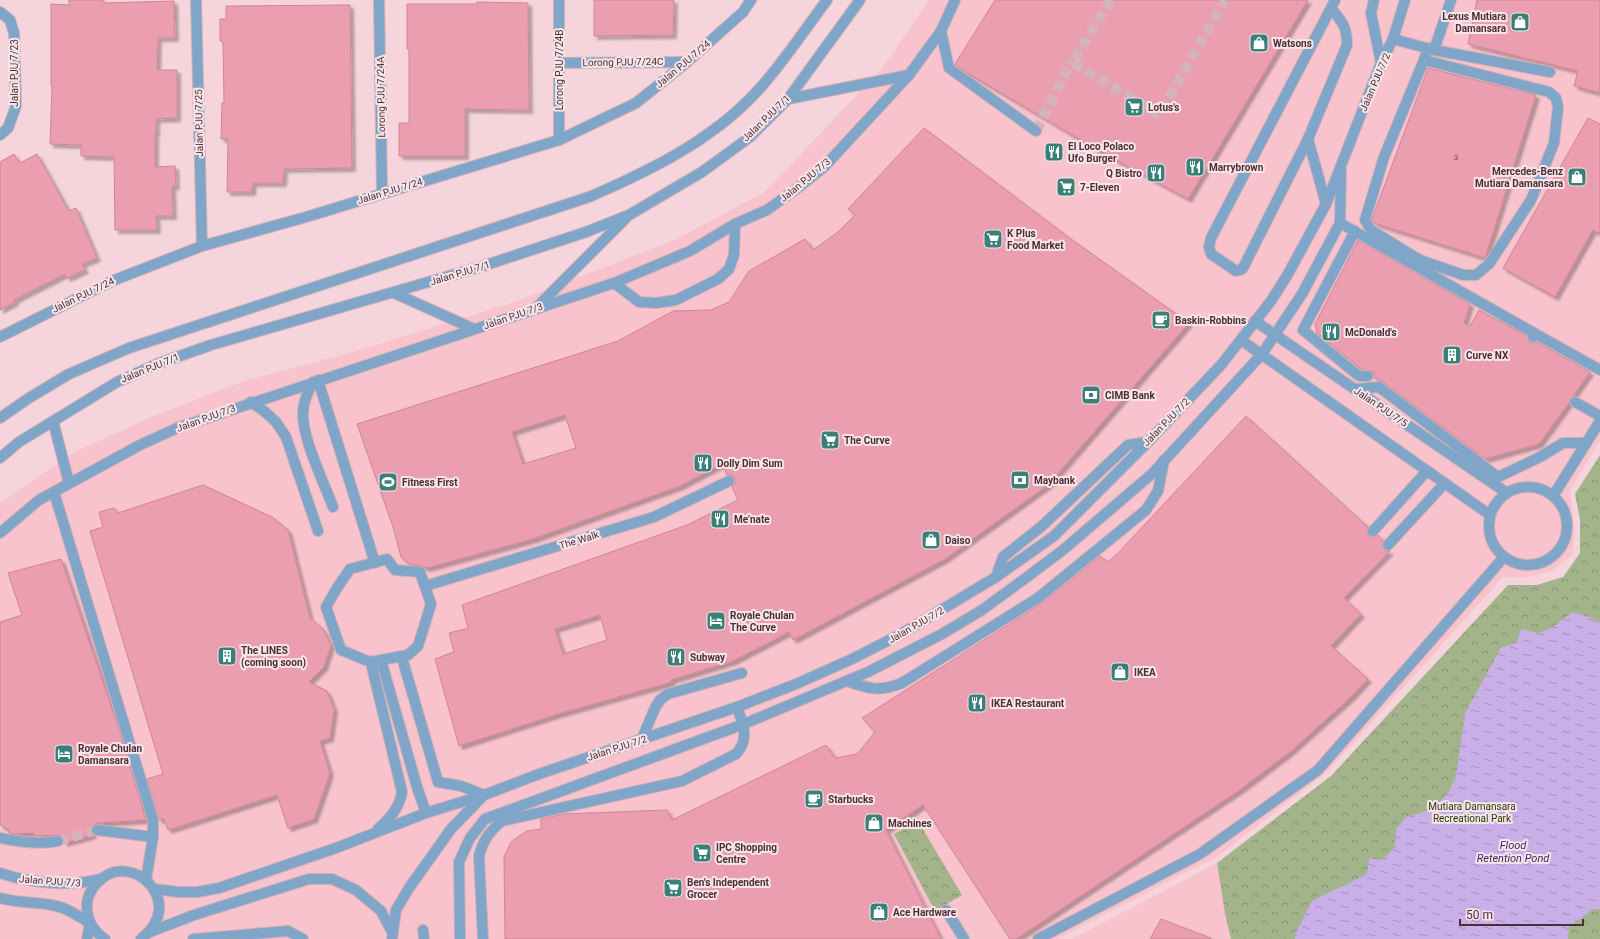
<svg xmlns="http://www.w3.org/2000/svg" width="1600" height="939" font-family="Roboto,sans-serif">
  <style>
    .built { fill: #f8c3cd }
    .park { fill: url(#park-crowns) }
    .water { fill: url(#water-ripples) }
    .building { fill: #eb9eaf; stroke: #d08596; fill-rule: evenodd; filter: url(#shadow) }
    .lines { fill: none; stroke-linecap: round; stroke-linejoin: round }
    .minor-tunnel { stroke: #d4b3ba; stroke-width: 10; stroke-dasharray: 10 5; stroke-linecap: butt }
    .minor-casing { stroke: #d0afb7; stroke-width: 12 }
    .minor { stroke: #7fa6c8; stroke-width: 10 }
    .labels { text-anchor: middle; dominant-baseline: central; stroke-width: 4; stroke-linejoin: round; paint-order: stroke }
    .number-label { font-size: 8px; fill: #754a54 }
    .poi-label { font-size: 10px; font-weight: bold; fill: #4e2e36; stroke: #f7e6e9; text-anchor: start }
    .street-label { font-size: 10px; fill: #4e2e36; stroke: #f7e6e9 }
    .park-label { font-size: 10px; fill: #2a380b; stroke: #f7e6e9 }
    .water-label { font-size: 11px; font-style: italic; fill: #442164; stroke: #f7e6e9 }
  </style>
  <defs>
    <pattern id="park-crowns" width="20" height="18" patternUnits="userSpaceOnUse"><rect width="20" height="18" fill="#a4b48a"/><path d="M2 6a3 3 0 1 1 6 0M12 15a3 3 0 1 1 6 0" fill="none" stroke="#889372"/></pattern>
    <pattern id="water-ripples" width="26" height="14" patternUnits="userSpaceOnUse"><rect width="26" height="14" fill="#c9afe8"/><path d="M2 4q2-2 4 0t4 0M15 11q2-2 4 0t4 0" fill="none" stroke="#a58fbd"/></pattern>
    <filter id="shadow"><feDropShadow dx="3.5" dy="3.5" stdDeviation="1" flood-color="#0004"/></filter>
  </defs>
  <rect width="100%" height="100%" fill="#f5d4db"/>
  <g class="built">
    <polygon points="929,0 1600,0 1600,441 1570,490 1575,532 1572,555 1553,570 1529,577 1503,577 1328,771 1218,856 1057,939 0,939 0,503 76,451 154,416 244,381 360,350 520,300 677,239 765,192 884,66"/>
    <polygon points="1217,863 1225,914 1231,939 1072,939"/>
  </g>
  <g class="park">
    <polygon points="1600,455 1600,939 1231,939 1225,914 1217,863 1331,776 1508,585 1537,585 1563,577 1580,553 1580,520 1575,494"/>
    <polygon points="918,821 962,895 935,911 894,834"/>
  </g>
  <polygon class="water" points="1573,612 1592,618 1600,623 1600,909 1593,909 1569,927 1568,939 1295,939 1295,935 1312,901 1367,874 1369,858 1382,860 1395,847 1396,829 1406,817 1431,810 1448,793 1456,777 1465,713 1501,648 1517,642 1521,629 1539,633 1553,627"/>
  <g class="building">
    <polygon points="69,0 104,0 104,3 174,1 175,38 158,38 157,70 177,70 177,118 156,119 156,133 155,133 155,167 175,166 176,186 172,186 173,216 156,216 157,230 115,230 114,157 81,156 81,145 50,144 52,86 51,86 51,4 69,5"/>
    <polygon points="594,0 674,0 673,35 594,36"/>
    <polygon points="995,0 1308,0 1188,199 1096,149 966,72 955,64"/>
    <polygon points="1477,0 1600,0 1600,93 1574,86 1578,71 1468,44"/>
    <polygon points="477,2 528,3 529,110 465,109 465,156 399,156 399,123 409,123 409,49 407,49 407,4 477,4"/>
    <polygon points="350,5 352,168 284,169 283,183 253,183 252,192 227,192 228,139 221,139 222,103 224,103 223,41 220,41 220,19 226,19 226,6"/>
    <polygon points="1428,68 1536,95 1485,258 1374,223 1372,219"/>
    <polygon points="1588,118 1600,124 1600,234 1593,230 1555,297 1503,268"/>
    <path d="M 924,128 L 1071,239 L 1189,323 L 1048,485 L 945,559 L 793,640 L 789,632 L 733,661 L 671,680 L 672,682 L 558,714 L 459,746 L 435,659 L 454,652 L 449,633 L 468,628 L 462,605 L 687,525 L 738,500 L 732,487 L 735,484 L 735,479 L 732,475 L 727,475 L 722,464 L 680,486 L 533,539 L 427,568 L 421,566 L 410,564 L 401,557 L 393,527 L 357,424 L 618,341 L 673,311 L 711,310 L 729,302 L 749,271 L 805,239 L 813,250 L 838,232 L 855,215 L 848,209 ZM 565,415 L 576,448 L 523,464 L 512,432 ZM 600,615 L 607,640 L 563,654 L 555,629 Z"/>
    <polygon points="14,154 20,163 37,154 69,211 76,208 97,258 82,264 85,270 67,278 65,274 14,300 15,302 0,310 0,162"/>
    <polygon points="1358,240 1470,304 1464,323 1470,326 1479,310 1527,336 1529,342 1532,343 1537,342 1590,372 1573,396 1570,399 1569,403 1539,444 1485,459 1383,382 1374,378 1374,373 1372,371 1363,370 1317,333 1315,324"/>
    <polygon points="1246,416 1368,527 1367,533 1369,536 1375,537 1378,535 1383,541 1382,547 1386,551 1390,551 1344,598 1361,614 1331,646 1368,679 1350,698 1290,752 1241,789 1016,939 1010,939 923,805 886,830 941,939 505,939 504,857 511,842 516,838 527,831 541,829 541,819 563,814 667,810 672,820 826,745 835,758 857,754 875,732 862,718 1042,603 1100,556 1108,562 1119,552"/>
    <polygon points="203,485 272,517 288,530 310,618 323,629 331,645 324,667 309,682 327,691 334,709 330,738 320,741 330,773 314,819 288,828 277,795 168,830 164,819 159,820 147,779 163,774 90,531 103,527 99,512 114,508 118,513"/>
    <polygon points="61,559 119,729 146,820 96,823 91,829 93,835 64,843 63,837 60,835 35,836 33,833 15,834 9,833 8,829 0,825 0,622 22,615 8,573"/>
    <polygon points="1161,919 1211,938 1211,939 1150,939"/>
  </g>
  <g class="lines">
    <g class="minor-tunnel">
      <polyline points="1111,0 1072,62 1159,115 1225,0"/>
      <polyline points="1036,131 1072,62"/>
      <polyline points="58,841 97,830"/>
    </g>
    <g class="minor-casing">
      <g id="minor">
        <polyline points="196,0 202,246"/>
        <polyline points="379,0 382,193"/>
        <polyline points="1374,0 1371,13 1381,63"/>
        <path d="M 1331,8 L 1211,238 L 1209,247 L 1211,254 L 1236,271 L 1240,270 L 1243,268 L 1308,139 L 1347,45 C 1347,26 1342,22 1331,8 L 1335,0"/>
        <polyline points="0,12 10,20 14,33 16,106 8,128 0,135"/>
        <polyline points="941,31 949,68 1036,131"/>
        <polyline points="1393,39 1434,50 1550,72"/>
        <polyline points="1434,50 1451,0"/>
        <polyline points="1424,60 1549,92 1556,98 1558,107 1554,143 1531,200 1489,264 1476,275 1463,275 1420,260 1371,230 1365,220 1384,157 1424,60 1428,48"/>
        <polyline points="559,63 687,62"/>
        <polyline points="788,99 909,75"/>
        <polyline points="1308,139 1326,204"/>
        <polyline points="559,140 559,0"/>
        <polyline points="1340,223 1534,333"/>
        <polyline points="1355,231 1303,330 1359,376 1368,376"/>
        <polyline points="614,283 639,302 656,303 676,300 718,279 729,269 734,255 735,224"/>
        <polyline points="394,293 474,329"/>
        <polyline points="537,307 626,218"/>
        <polyline points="1255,321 1507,493"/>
        <polyline points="0,337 112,281 202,246 306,217 559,140 636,103 687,62 743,12 751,0"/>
        <polyline points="1533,337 1534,333 1600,370"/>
        <polyline points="1241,340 1490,515"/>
        <polyline points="318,380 375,563"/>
        <path d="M 313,382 C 308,392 303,402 303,413 C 302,438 324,483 333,507"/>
        <polyline points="1355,389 1379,387 1498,477 1540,457 1563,443 1586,443"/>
        <polyline points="251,402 264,411 276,422 286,437 318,531"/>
        <polyline points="1575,402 1600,416"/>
        <path d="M 0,418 L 29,398 L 69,374 L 129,348 L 589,197 C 654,169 721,136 767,80 C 788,55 807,27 827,0"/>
        <polyline points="53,421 69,483"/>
        <polyline points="0,458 19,442 117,382 157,364 211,345 480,267 586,232 629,215 702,172 750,137 788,99 860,0"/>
        <circle cx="1528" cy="526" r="39"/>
        <polyline points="54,492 153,820 153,837 146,880"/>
        <polyline points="1553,496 1600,421"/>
        <polyline points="1373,531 1427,471"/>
        <polyline points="0,533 39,500 140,445 177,428 614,283 690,251 735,224 767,210 799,187 824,167 909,75 941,31 955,0"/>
        <polyline points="1388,545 1445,483"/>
        <polygon points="387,559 395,570 420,572 431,604 418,646 408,655 370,662 341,650 326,607 337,588 350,569"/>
        <polyline points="996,577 1003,557 1042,526 1128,445 1148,442"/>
        <polyline points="425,586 654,517 729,481"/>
        <polyline points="381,660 417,787 426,813"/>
        <polyline points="403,661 438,782 461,786 484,795"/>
        <path d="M 372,667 L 402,792 C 399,809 390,818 378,829"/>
        <path d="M 847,681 C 869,689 880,692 902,683 L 1038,598 L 1146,510 L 1158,491 L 1164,460"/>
        <polyline points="641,741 655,708 660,700 668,694 742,673"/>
        <polyline points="97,830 153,837"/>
        <path d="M 0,838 C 19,842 39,845 58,841"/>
        <path d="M 0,873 C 28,883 71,887 100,879"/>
        <polyline points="154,889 179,892 197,892 219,888 336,848 426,813 484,795"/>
        <path d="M 0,898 C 19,903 38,902 56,906 C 68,908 79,917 90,923 L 87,939"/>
        <polyline points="946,910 964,939"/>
        <polyline points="423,930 424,939"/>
        <polyline points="150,932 194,915 309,879 332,879 356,890 381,911 392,932"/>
        <path d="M 105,939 C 92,930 86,919 87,903 C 88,895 92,888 98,882 C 130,848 189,902 141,939"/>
        <polyline points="193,939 288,931 303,939"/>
        <polyline points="392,939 396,910 409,888 451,829 484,795 539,774 737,707 796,684 852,659 901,634 996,577 1054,536 1148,442 1221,365 1271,301 1288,274 1326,204 1381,63 1393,39 1405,0"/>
        <polyline points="460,939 459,862 470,838 485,819 744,724 868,672 942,634 982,610 1023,580 1063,550 1153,473 1262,354 1302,294 1340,223 1341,171"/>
        <path d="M 483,939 L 479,856 C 483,840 490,831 502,821 L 682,781 L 736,754 C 750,739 743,724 737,707"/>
        <polyline points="1038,939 1200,854 1318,770 1504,557"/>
      </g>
    </g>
    <use href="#minor" class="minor"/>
  </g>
  <defs>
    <g id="shop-square" transform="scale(1)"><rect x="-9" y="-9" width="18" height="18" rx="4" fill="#3a8078" stroke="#f7e6e9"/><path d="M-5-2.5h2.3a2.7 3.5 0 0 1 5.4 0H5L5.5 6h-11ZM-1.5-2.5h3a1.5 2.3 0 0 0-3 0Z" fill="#fff"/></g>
    <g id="supermarket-square" transform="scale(1)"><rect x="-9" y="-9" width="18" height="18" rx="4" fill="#3a8078" stroke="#f7e6e9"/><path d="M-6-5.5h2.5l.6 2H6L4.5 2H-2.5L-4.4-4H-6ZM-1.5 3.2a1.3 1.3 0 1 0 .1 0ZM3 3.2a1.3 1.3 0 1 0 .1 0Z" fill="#fff"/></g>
    <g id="restaurant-square" transform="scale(1)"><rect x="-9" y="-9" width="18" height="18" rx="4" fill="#3a8078" stroke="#f7e6e9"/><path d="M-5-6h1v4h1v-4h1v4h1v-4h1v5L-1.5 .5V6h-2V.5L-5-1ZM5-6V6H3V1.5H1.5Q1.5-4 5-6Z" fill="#fff"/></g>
    <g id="cafe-square" transform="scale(1)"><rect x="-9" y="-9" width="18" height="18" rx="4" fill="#3a8078" stroke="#f7e6e9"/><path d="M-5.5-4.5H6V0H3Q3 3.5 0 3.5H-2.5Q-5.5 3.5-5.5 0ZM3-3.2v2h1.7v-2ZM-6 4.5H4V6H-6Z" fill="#fff"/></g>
    <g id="building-square" transform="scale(1)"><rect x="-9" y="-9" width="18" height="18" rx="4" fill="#3a8078" stroke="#f7e6e9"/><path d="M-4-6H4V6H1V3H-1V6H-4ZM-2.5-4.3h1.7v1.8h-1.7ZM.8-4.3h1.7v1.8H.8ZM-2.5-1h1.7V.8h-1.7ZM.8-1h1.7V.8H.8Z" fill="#fff"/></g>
    <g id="bank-square" transform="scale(1)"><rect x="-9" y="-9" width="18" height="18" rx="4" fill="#3a8078" stroke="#f7e6e9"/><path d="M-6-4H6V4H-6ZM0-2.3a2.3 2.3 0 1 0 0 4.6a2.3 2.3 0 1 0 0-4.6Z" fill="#fff"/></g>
    <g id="stadium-square" transform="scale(1)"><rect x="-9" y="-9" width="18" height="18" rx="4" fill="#3a8078" stroke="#f7e6e9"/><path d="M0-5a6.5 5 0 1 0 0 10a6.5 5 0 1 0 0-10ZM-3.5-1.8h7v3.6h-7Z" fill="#fff"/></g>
    <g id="hotel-square" transform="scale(1)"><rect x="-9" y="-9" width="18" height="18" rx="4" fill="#3a8078" stroke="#f7e6e9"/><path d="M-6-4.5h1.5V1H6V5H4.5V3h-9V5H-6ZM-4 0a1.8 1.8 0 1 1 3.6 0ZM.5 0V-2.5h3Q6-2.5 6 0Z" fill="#fff"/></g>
  </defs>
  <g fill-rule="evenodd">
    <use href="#shop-square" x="1520" y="22"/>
    <use href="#shop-square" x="1259" y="43"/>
    <use href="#supermarket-square" x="1134" y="107"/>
    <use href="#restaurant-square" x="1054" y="152"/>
    <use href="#restaurant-square" x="1195" y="167"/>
    <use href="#restaurant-square" x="1156" y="173"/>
    <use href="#shop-square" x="1577" y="177"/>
    <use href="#supermarket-square" x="1066" y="187"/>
    <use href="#supermarket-square" x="993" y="239"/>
    <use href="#cafe-square" x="1161" y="320"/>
    <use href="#restaurant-square" x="1331" y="332"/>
    <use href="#building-square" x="1452" y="355"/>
    <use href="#bank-square" x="1091" y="395"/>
    <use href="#supermarket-square" x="830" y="440"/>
    <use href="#restaurant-square" x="703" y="463"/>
    <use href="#bank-square" x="1020" y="480"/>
    <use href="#stadium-square" x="388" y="482"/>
    <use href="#restaurant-square" x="720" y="519"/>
    <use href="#shop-square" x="931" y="540"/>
    <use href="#hotel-square" x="716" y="621"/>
    <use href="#building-square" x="227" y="656"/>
    <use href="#restaurant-square" x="676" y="657"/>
    <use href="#shop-square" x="1120" y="672"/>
    <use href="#restaurant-square" x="977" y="703"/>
    <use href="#hotel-square" x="64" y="754"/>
    <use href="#cafe-square" x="814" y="799"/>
    <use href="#shop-square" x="874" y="823"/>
    <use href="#supermarket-square" x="702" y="853"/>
    <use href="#supermarket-square" x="673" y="888"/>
    <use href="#shop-square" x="879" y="912"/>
  </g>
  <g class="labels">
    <g class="number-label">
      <text x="1456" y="157">3</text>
    </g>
    <g class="poi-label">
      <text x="1506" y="16" text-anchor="end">Lexus Mutiara<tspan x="1506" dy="12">Damansara</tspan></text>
      <text x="1273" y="43">Watsons</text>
      <text x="1148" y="107">Lotus's</text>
      <text x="1068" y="146">El Loco Polaco<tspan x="1068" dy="12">Ufo Burger</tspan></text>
      <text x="1209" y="167">Marrybrown</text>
      <text x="1563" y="171" text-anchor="end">Mercedes-Benz<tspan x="1563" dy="12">Mutiara Damansara</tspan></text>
      <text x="1142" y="173" text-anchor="end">Q Bistro</text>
      <text x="1080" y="187">7-Eleven</text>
      <text x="1007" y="233">K Plus<tspan x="1007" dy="12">Food Market</tspan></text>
      <text x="1175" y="320">Baskin-Robbins</text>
      <text x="1345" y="332">McDonald's</text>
      <text x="1466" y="355">Curve NX</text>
      <text x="1105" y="395">CIMB Bank</text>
      <text x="844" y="440">The Curve</text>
      <text x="717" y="463">Dolly Dim Sum</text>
      <text x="1034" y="480">Maybank</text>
      <text x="402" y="482">Fitness First</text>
      <text x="734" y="519">Me’nate</text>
      <text x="945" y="540">Daiso</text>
      <text x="730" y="615">Royale Chulan<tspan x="730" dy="12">The Curve</tspan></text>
      <text x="241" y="650">The LINES<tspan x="241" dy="12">(coming soon)</tspan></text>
      <text x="690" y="657">Subway</text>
      <text x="1134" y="672">IKEA</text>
      <text x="991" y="703">IKEA Restaurant</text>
      <text x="78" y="748">Royale Chulan<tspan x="78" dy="12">Damansara</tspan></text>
      <text x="828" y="799">Starbucks</text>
      <text x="888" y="823">Machines</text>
      <text x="716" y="847">IPC Shopping<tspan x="716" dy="12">Centre</tspan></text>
      <text x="687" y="882">Ben's Independent<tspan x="687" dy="12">Grocer</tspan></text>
      <text x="893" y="912">Ace Hardware</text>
    </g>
    <g class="street-label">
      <text transform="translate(623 62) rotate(-1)">Lorong PJU 7/24C</text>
      <text transform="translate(683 64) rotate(-40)">Jalan PJU 7/24</text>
      <text transform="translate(559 70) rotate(-90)">Lorong PJU 7/24B</text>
      <text transform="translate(14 73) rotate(-90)">Jalan PJU 7/23</text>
      <text transform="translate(1375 82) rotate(-67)">Jalan PJU 7/2</text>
      <text transform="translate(381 97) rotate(-91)">Lorong PJU 7/24A</text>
      <text transform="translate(766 118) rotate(-44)">Jalan PJU 7/1</text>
      <text transform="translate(199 123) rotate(-91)">Jalan PJU 7/25</text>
      <text transform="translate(805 180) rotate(-40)">Jalan PJU 7/3</text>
      <text transform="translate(390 191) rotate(-17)">Jalan PJU 7/24</text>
      <text transform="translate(460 273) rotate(-17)">Jalan PJU 7/1</text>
      <text transform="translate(83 295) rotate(-26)">Jalan PJU 7/24</text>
      <text transform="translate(513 316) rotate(-19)">Jalan PJU 7/3</text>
      <text transform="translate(150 368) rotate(-22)">Jalan PJU 7/1</text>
      <text transform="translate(1381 407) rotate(34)">Jalan PJU 7/5</text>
      <text transform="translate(206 418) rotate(-20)">Jalan PJU 7/3</text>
      <text transform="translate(1166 422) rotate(-46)">Jalan PJU 7/2</text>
      <text transform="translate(579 540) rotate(-17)">The Walk</text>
      <text transform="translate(916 625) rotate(-30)">Jalan PJU 7/2</text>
      <text transform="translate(617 748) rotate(-18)">Jalan PJU 7/2</text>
      <text transform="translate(50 881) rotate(4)">Jalan PJU 7/3</text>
    </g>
    <g class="park-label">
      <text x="1472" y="806">Mutiara Damansara<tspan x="1472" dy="12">Recreational Park</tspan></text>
    </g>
    <g class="water-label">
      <text x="1513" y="845">Flood<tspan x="1513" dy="13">Retention Pond</tspan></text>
    </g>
  </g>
  <path d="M1460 919v6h123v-6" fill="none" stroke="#4e2e36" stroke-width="2"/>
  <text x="1466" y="919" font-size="12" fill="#4e2e36" stroke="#f7e6e9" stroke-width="3" paint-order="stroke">50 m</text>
</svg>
